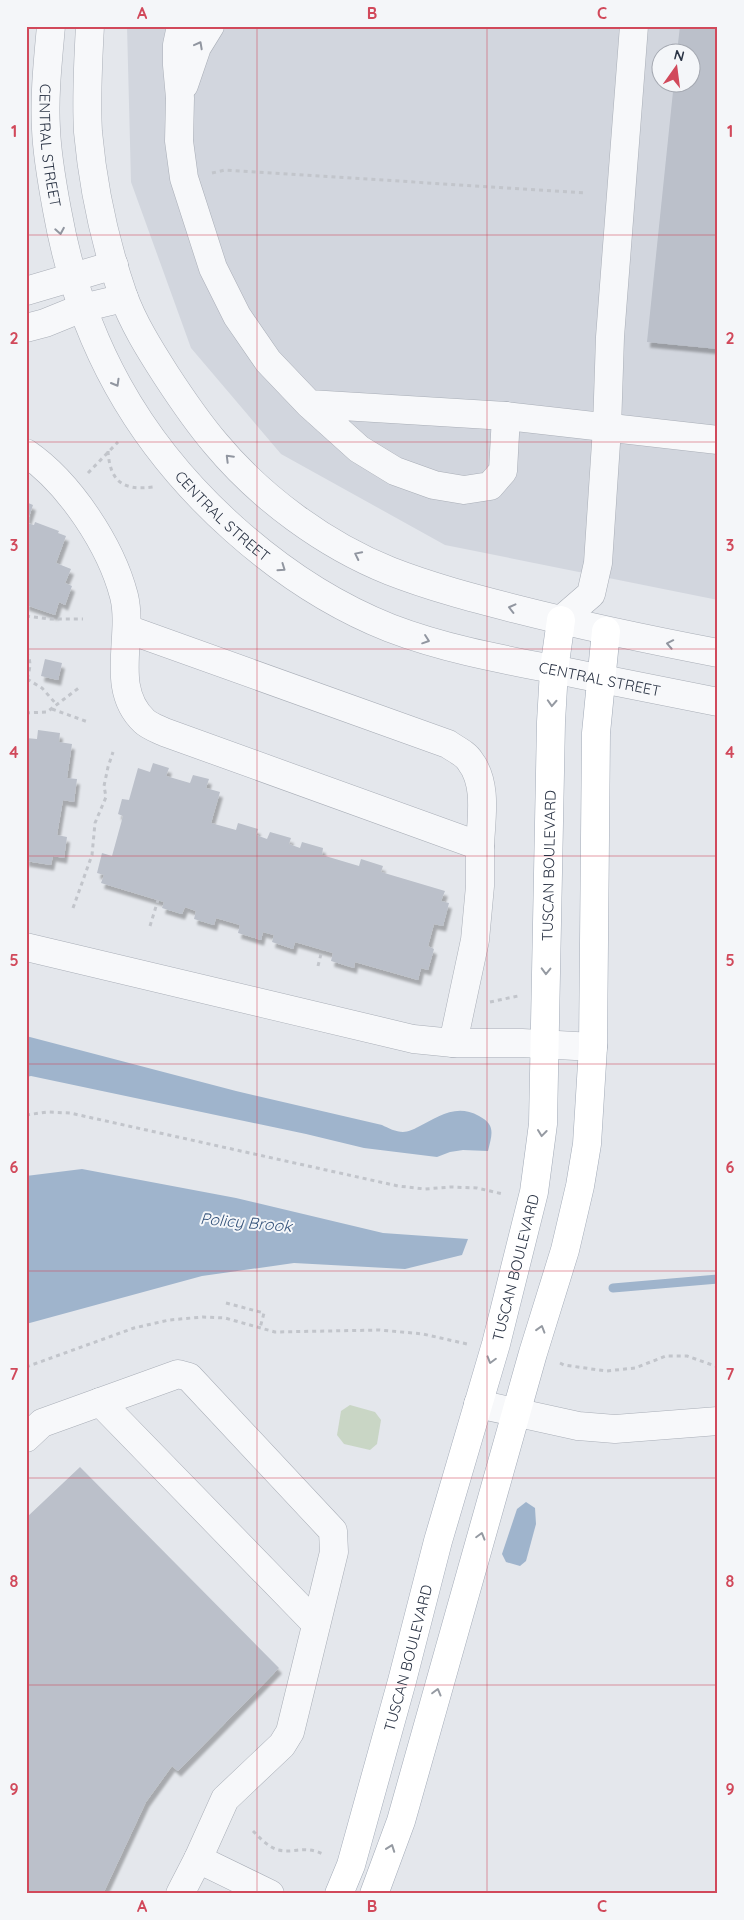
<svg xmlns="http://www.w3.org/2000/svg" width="744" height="1920" font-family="Quicksand,sans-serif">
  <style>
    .built { fill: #d2d6de; fill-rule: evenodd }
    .green { fill: #c9d6c5 }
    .water { fill: #9fb4cc }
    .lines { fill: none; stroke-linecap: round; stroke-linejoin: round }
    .stream { stroke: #9fb4cc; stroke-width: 9 }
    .building { fill: #bbc0ca; filter: url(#shadow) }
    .minor-casing { stroke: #a9aeb7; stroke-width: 29 }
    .major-casing { stroke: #a3abb8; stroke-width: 29 }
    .path { stroke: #c2c5cb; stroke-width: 3; stroke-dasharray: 4 4; stroke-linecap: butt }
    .minor { stroke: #f7f8fa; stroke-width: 28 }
    .major { stroke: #fff; stroke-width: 28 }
    .oneway { stroke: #9196a0 }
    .oneway2 { stroke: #959aa2 }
    .grid { fill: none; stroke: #d1495b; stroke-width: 1; stroke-opacity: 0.55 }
    .labels { text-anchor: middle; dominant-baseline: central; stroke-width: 4; stroke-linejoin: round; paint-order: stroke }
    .street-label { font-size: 15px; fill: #2b3445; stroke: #f4f6f9 }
    .water-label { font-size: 16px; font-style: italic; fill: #34527a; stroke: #f4f6f9 }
    .neatline { fill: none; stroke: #d1495b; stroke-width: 2 }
    .grid-label { font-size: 16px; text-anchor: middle; font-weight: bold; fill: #d1495b }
  </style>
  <defs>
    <filter id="shadow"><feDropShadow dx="3" dy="5.5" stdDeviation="1" flood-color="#0004"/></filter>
  </defs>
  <rect width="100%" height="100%" fill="#e4e7ec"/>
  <path class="built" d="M 127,26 L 718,26 L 718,600 L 445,545 L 281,454 L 191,348 L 131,182 ZM 662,52 L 692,52 L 692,82 L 662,82 Z"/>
  <polygon class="green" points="350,1405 375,1412 381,1420 377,1444 370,1450 344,1444 337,1435 341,1411"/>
  <g class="water">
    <path d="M 26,1036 L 236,1091 L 382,1125 C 388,1128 396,1132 403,1132 C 408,1132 414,1129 418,1127 C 438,1117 456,1103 479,1116 C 496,1125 492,1134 488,1151 L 463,1150 L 450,1152 L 437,1157 L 364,1148 L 306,1134 L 31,1076 L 26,1077 Z"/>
    <polygon points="82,1169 236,1198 383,1233 468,1239 462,1255 405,1269 294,1263 202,1276 26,1324 26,1176"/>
    <polygon points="526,1502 535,1508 536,1524 526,1561 520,1566 506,1562 502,1554 517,1509"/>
  </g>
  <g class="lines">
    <polyline class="stream" points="613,1288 718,1279"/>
  </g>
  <g class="building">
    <polygon points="680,26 718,26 718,349 647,342 674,82 692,82 692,52 677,52"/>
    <polygon points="26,502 33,505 27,523 34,525 35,522 59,531 58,533 66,536 56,563 71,569 65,583 72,586 65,605 59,602 55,615 26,605"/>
    <polygon points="45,659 62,663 58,680 41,676"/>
    <polygon points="38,730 60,733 59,742 72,744 67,778 77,779 74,802 63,800 57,835 67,837 64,858 53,856 51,865 26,861 26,738 37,739"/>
    <polygon points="153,763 169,768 166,776 190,783 193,775 209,779 206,788 220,792 211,823 236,830 238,823 258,829 256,835 267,839 270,832 291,838 289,844 300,848 302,842 323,848 322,855 359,866 361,859 383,866 381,872 445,891 441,901 449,903 443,926 434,924 428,946 434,949 428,970 421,968 418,980 355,962 354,968 331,961 333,953 295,942 293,949 272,942 274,935 263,932 261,940 238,933 240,925 216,918 214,925 194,919 196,911 185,907 182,914 162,908 164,902 101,883 104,875 97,873 102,853 112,856 123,816 118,814 122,799 129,800 138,768 150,772"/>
    <polygon points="80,1467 279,1668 178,1771 172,1766 146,1802 103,1894 26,1894 26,1518"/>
  </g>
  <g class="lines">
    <g class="minor-casing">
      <g id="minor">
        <path id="s1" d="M 51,26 C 48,60 44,95 46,129 C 47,156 52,183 57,210 C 80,339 137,443 235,530 C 281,571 332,605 390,628 C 445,649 501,659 558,670 C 611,681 664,691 718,702"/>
        <path d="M 90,26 C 88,61 86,97 88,132 C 93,187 105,243 123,295 C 133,323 150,350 166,375 C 181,398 198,423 216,444 C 261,498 325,545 390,571 C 431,587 473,598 516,609 C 583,626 650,640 718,653"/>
        <polyline points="181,26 177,45 177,65 180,98 179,141 184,178 213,268 237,316 268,361 309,404 359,449 395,471 434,485 464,490 490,486 503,471 506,416 309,404"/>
        <polyline points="184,85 197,47 210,26"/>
        <polyline points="26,291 114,265"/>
        <polyline points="26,328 45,323 82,308 124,298"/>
        <polyline points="506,416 718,440"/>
        <path d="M 26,453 C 70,483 111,546 124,596 C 134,637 109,688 144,721 C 149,726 158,729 164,732 L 480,846 L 480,886 L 475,940 L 453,1043 L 522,1043 L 593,1047"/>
        <polyline points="561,620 591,594 598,563 607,428 610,337 634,26"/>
        <path d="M 127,629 L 448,744 C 455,749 466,754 470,761 C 488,784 481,819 480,846"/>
        <polyline points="26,947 413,1039 453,1043"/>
        <polyline points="100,1402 316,1624"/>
        <polyline points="478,1404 578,1426 615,1429 718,1421"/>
        <polyline points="26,1438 42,1423 178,1374 189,1377 333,1531 334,1552 290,1732 282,1745 225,1799 198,1859 180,1894"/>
        <polyline points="198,1859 270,1894"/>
      </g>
    </g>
    <g class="major-casing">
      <g id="major">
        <path id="s2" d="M 339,1894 L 351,1865 L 402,1681 L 438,1541 L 496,1344 L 534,1192 L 543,1124 L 551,722 L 554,670 L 561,620"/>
        <polyline points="374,1894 401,1821 533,1353 565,1250 580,1186 587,1144 593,1047 596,733 606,631"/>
      </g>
    </g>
    <g class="path">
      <polyline points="212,173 225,170 586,193"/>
      <path d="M 108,451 C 110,481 122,491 153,487"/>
      <polyline points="88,473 118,442"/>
      <polyline points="26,616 50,619 83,619"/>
      <path d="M 26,652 C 32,661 30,669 27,679"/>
      <polyline points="27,679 42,688 57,705"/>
      <polyline points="52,709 88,722"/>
      <polyline points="26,713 47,712 80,687"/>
      <polyline points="73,908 92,855 95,823 106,797 104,786 108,767 113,752"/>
      <polyline points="150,926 158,900"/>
      <polyline points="318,966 322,950"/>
      <polyline points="490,1002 518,996"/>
      <polyline points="26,1115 47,1112 70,1113 398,1186 425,1189 451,1187 477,1188 503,1194"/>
      <polyline points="226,1303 264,1313 260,1328"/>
      <polyline points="560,1363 564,1365 606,1371 635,1368 666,1356 687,1356 718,1367"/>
      <polyline points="26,1367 134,1328 169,1320 203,1317 225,1318 275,1332 380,1330 423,1334 467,1344"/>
      <path d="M 253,1831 C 260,1838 268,1847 278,1850 C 296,1854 303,1844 325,1855"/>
    </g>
    <use href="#minor" class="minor"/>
    <use href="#major" class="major"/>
  </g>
  <defs><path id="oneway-chevron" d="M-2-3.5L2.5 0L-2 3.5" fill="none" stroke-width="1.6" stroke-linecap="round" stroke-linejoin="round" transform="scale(1.25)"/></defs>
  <g class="oneway">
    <use href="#oneway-chevron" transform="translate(199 45) rotate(-62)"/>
    <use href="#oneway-chevron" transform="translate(60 231) rotate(80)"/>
    <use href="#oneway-chevron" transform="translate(116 383) rotate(60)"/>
    <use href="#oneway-chevron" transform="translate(229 458) rotate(-135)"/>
    <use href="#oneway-chevron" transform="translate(358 555) rotate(-154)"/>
    <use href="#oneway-chevron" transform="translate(282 568) rotate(35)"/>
    <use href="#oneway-chevron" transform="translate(512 608) rotate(-166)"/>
    <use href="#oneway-chevron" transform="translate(426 640) rotate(19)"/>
    <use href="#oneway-chevron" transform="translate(670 644) rotate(-169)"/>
  </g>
  <g class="oneway2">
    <use href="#oneway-chevron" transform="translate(552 703) rotate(93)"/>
    <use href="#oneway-chevron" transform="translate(546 971) rotate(91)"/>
    <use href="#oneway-chevron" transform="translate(542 1133) rotate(97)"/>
    <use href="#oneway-chevron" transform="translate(541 1329) rotate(-73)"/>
    <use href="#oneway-chevron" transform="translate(491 1360) rotate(106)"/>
    <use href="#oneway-chevron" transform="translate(481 1536) rotate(-74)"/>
    <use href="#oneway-chevron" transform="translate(437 1692) rotate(-75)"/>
    <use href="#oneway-chevron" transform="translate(391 1848) rotate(-70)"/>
  </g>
  <path class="grid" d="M 257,26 L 257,1894M 487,26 L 487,1894M 26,235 L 718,235M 26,442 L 718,442M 26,649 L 718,649M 26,856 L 718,856M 26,1064 L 718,1064M 26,1271 L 718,1271M 26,1478 L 718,1478M 26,1685 L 718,1685"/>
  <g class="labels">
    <g class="street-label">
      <text stroke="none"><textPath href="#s1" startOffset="120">CENTRAL STREET</textPath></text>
      <text stroke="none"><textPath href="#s1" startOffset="540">CENTRAL STREET</textPath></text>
      <text stroke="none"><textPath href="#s1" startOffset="959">CENTRAL STREET</textPath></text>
      <text stroke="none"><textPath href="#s2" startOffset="1056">TUSCAN BOULEVARD</textPath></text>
      <text stroke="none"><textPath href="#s2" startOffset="651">TUSCAN BOULEVARD</textPath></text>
      <text stroke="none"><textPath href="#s2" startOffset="246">TUSCAN BOULEVARD</textPath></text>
    </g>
    <g class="water-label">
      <text transform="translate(246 1222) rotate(5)">Policy Brook</text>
    </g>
  </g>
  <rect width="744" height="1920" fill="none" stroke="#f4f6f9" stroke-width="55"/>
  <g transform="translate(676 68) rotate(14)"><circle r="24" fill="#f4f6f9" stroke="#a4a8b1"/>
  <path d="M0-4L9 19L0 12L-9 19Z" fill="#d1495b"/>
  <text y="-8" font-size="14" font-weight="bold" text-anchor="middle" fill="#2b3445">N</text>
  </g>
  <rect x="28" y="28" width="688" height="1864" class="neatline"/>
  <g class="grid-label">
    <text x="142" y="19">A</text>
    <text x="372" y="19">B</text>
    <text x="602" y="19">C</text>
    <text x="14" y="137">1</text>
    <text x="730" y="137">1</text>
    <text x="14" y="344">2</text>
    <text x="730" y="344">2</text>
    <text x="14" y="551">3</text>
    <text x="730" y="551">3</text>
    <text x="14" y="758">4</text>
    <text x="730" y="758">4</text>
    <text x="14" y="966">5</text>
    <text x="730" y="966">5</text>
    <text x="14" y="1173">6</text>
    <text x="730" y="1173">6</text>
    <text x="14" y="1380">7</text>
    <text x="730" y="1380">7</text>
    <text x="14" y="1587">8</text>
    <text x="730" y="1587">8</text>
    <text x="14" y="1795">9</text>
    <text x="730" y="1795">9</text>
    <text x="142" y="1912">A</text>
    <text x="372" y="1912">B</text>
    <text x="602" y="1912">C</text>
  </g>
</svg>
